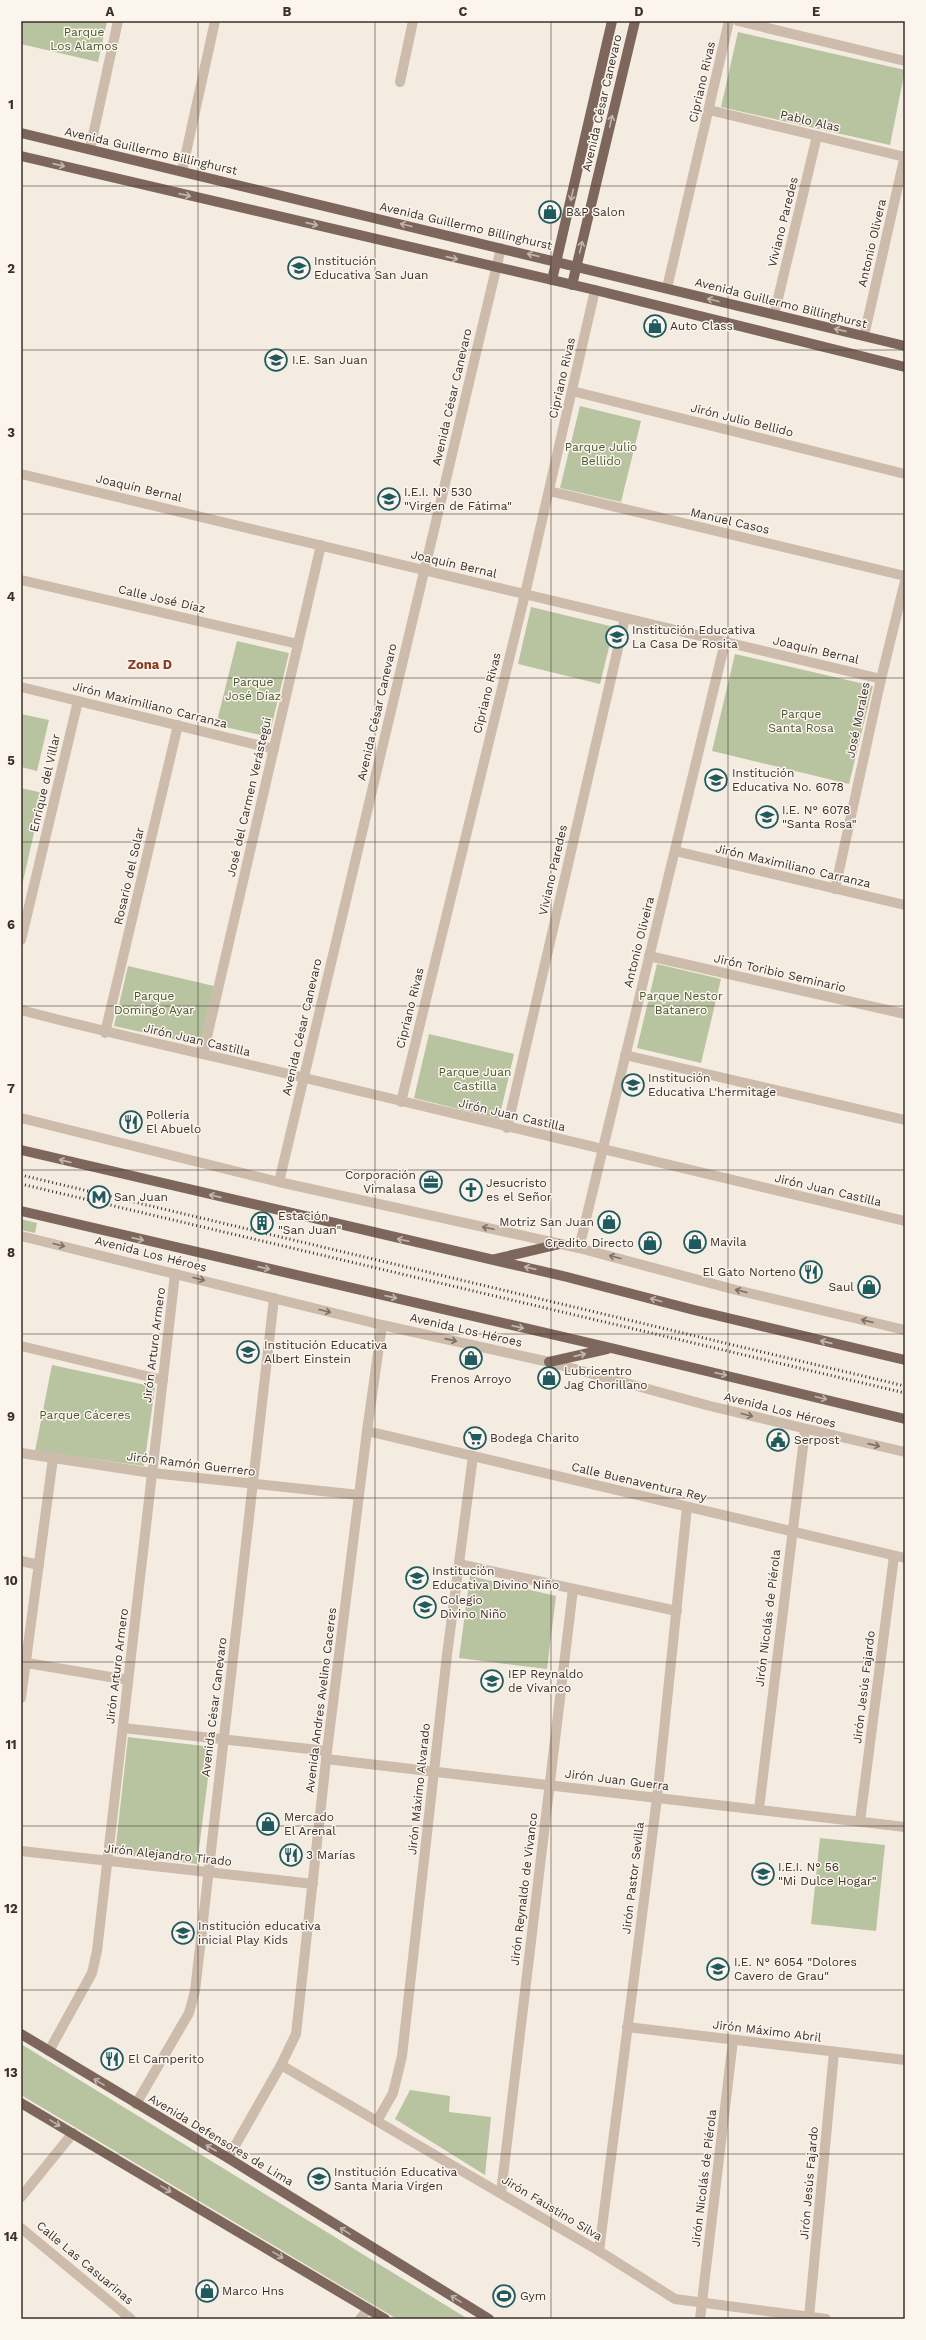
<svg xmlns="http://www.w3.org/2000/svg" width="926" height="2340" font-family="'Work Sans',sans-serif">
  <style>
    .green { fill: #b8c4a0 }
    .lines { fill: none; stroke-linecap: round; stroke-linejoin: round }
    .minor { stroke: #cdbbac; stroke-width: 10 }
    .major { stroke: #7d675c; stroke-width: 10 }
    .rail { stroke: #3b302b; stroke-width: 3; stroke-dasharray: 1 3; stroke-linecap: butt }
    .oneway { stroke: #c2b5ac }
    .oneway2 { stroke: #7d6f65 }
    .grid { fill: none; stroke: #3b302b; stroke-width: 1; stroke-opacity: 0.55 }
    .labels { text-anchor: middle; dominant-baseline: central; stroke-width: 3; stroke-linejoin: round; paint-order: stroke }
    .park-label { font-size: 12px; fill: #4a5a2e; stroke: #fbf5ee }
    .street-label { font-size: 12px; fill: #3b302b; stroke: #fbf5ee }
    .poi-label { font-size: 12px; fill: #3b302b; stroke: #fbf5ee; text-anchor: start }
    .neighbourhood-label { font-size: 13px; font-weight: bold; fill: #8c3b22; stroke: #fbf5ee }
    .neatline { fill: none; stroke: #3b302b; stroke-width: 1.5 }
    .grid-label { font-size: 13px; text-anchor: middle; font-weight: bold; fill: #3b302b }
  </style>
  <rect width="100%" height="100%" fill="#f4ebe1"/>
  <g class="green">
    <polygon points="21,21 107,21 98,62 21,44"/>
    <polygon points="738,32 905,70 890,145 721,107"/>
    <polygon points="580,406 641,421 621,502 560,488"/>
    <polygon points="531,607 614,627 600,684 518,664"/>
    <polygon points="237,641 289,653 269,737 216,725"/>
    <polygon points="735,654 873,686 849,784 712,751"/>
    <polygon points="21,714 49,720 37,771 21,767"/>
    <polygon points="21,788 43,793 21,890"/>
    <polygon points="657,964 721,979 701,1063 637,1048"/>
    <polygon points="128,966 214,986 200,1045 114,1026"/>
    <polygon points="429,1034 514,1054 499,1119 414,1098"/>
    <polygon points="21,1219 37,1223 35,1233 21,1230"/>
    <polygon points="52,1365 155,1387 144,1466 35,1451"/>
    <polygon points="470,1576 556,1596 547,1669 459,1658"/>
    <polygon points="128,1737 212,1747 197,1864 115,1854"/>
    <polygon points="820,1838 885,1845 876,1931 811,1924"/>
    <polygon points="21,2044 468,2319 397,2319 21,2095"/>
    <polygon points="410,2090 450,2096 449,2112 491,2117 485,2175 395,2119"/>
  </g>
  <g class="lines">
    <g class="minor">
      <polyline points="738,21 905,61"/>
      <polyline points="400,82 413,21"/>
      <polyline points="709,110 905,157"/>
      <polyline points="90,149 118,21"/>
      <polyline points="182,171 215,21"/>
      <polyline points="667,288 729,21"/>
      <polyline points="774,315 817,136"/>
      <polyline points="864,336 905,155"/>
      <polyline points="572,391 905,474"/>
      <polyline points="21,474 881,679"/>
      <polyline points="549,491 905,576"/>
      <polyline points="21,580 298,644"/>
      <polyline points="21,687 274,749"/>
      <polyline points="675,851 905,905"/>
      <polyline points="835,889 881,679 905,581"/>
      <polyline points="21,940 78,701"/>
      <polyline points="649,956 905,1014"/>
      <path d="M 21,1010 C 115,1035 210,1055 305,1078 C 505,1127 705,1174 905,1221"/>
      <polyline points="105,1033 178,725"/>
      <polyline points="203,1054 321,545"/>
      <polyline points="625,1055 905,1120"/>
      <polyline points="401,1102 525,594 595,290"/>
      <polyline points="21,1118 279,1182 579,1248 736,1290 905,1330"/>
      <polyline points="507,1128 625,618"/>
      <polyline points="279,1182 501,248"/>
      <polyline points="21,1236 382,1325 549,1362 710,1406 905,1452"/>
      <polyline points="579,1248 725,642"/>
      <polyline points="21,1346 163,1380"/>
      <polyline points="367,1431 905,1558"/>
      <polyline points="21,1453 152,1473 359,1495"/>
      <polyline points="21,1561 39,1565"/>
      <polyline points="459,1564 677,1611"/>
      <polyline points="21,1662 128,1680"/>
      <polyline points="21,1698 53,1458"/>
      <polyline points="123,1728 327,1751"/>
      <polyline points="326,1759 905,1827"/>
      <polyline points="759,1809 805,1430"/>
      <polyline points="860,1821 894,1556"/>
      <polyline points="21,1851 313,1884"/>
      <polyline points="627,2027 905,2060"/>
      <polyline points="49,2051 92,1973 97,1951 175,1274"/>
      <polyline points="281,2065 599,2251 675,2299 826,2319"/>
      <polyline points="136,2104 189,2013 195,1991 274,1298"/>
      <polyline points="377,2121 393,2093 402,2056 447,1655 473,1456"/>
      <polyline points="228,2158 281,2065 296,2034 327,1751 367,1431 382,1325"/>
      <polyline points="501,2193 573,1589"/>
      <polyline points="21,2197 73,2133"/>
      <polyline points="21,2228 131,2319"/>
      <polyline points="599,2251 657,1798 687,1507"/>
      <polyline points="809,2317 834,2052"/>
      <polyline points="360,2319 368,2309"/>
      <polyline points="700,2319 733,2040"/>
    </g>
    <g class="major">
      <polyline points="21,133 905,346"/>
      <polyline points="21,156 595,290 905,367"/>
      <polyline points="552,280 612,21"/>
      <polyline points="572,285 635,21"/>
      <polyline points="21,1150 567,1277 694,1310 905,1360"/>
      <polyline points="21,1211 611,1348 905,1419"/>
      <polyline points="495,1259 560,1244"/>
      <polyline points="549,1362 607,1349"/>
      <polyline points="21,2034 228,2158 489,2319"/>
      <polyline points="21,2103 385,2319"/>
    </g>
    <g class="rail">
      <polyline points="21,1175 905,1386"/>
      <polyline points="21,1184 905,1393"/>
    </g>
  </g>
  <defs><path id="oneway-shaft" d="M-6 0H5M1.5-3L5.5 0L1.5 3" fill="none" stroke-width="1.6" stroke-linecap="round" stroke-linejoin="round"/></defs>
  <g class="oneway">
    <use href="#oneway-shaft" transform="translate(611 121) rotate(-77)"/>
    <use href="#oneway-shaft" transform="translate(59 165) rotate(13)"/>
    <use href="#oneway-shaft" transform="translate(185 195) rotate(13)"/>
    <use href="#oneway-shaft" transform="translate(572 195) rotate(103)"/>
    <use href="#oneway-shaft" transform="translate(312 224) rotate(13)"/>
    <use href="#oneway-shaft" transform="translate(406 225) rotate(-166)"/>
    <use href="#oneway-shaft" transform="translate(581 247) rotate(-77)"/>
    <use href="#oneway-shaft" transform="translate(533 255) rotate(-167)"/>
    <use href="#oneway-shaft" transform="translate(452 258) rotate(13)"/>
    <use href="#oneway-shaft" transform="translate(713 300) rotate(-166)"/>
    <use href="#oneway-shaft" transform="translate(840 330) rotate(-167)"/>
    <use href="#oneway-shaft" transform="translate(65 1161) rotate(-167)"/>
    <use href="#oneway-shaft" transform="translate(215 1196) rotate(-167)"/>
    <use href="#oneway-shaft" transform="translate(138 1239) rotate(13)"/>
    <use href="#oneway-shaft" transform="translate(403 1240) rotate(-168)"/>
    <use href="#oneway-shaft" transform="translate(264 1268) rotate(13)"/>
    <use href="#oneway-shaft" transform="translate(530 1268) rotate(-167)"/>
    <use href="#oneway-shaft" transform="translate(391 1297) rotate(13)"/>
    <use href="#oneway-shaft" transform="translate(656 1300) rotate(-165)"/>
    <use href="#oneway-shaft" transform="translate(518 1327) rotate(13)"/>
    <use href="#oneway-shaft" transform="translate(826 1342) rotate(-167)"/>
    <use href="#oneway-shaft" transform="translate(580 1355) rotate(-13)"/>
    <use href="#oneway-shaft" transform="translate(721 1374) rotate(13)"/>
    <use href="#oneway-shaft" transform="translate(821 1398) rotate(14)"/>
    <use href="#oneway-shaft" transform="translate(99 2082) rotate(-149)"/>
    <use href="#oneway-shaft" transform="translate(55 2123) rotate(31)"/>
    <use href="#oneway-shaft" transform="translate(211 2148) rotate(-150)"/>
    <use href="#oneway-shaft" transform="translate(166 2189) rotate(31)"/>
    <use href="#oneway-shaft" transform="translate(345 2231) rotate(-148)"/>
    <use href="#oneway-shaft" transform="translate(278 2255) rotate(31)"/>
    <use href="#oneway-shaft" transform="translate(456 2299) rotate(-148)"/>
  </g>
  <g class="oneway2">
    <use href="#oneway-shaft" transform="translate(488 1228) rotate(-168)"/>
    <use href="#oneway-shaft" transform="translate(59 1245) rotate(14)"/>
    <use href="#oneway-shaft" transform="translate(615 1257) rotate(-165)"/>
    <use href="#oneway-shaft" transform="translate(199 1279) rotate(14)"/>
    <use href="#oneway-shaft" transform="translate(741 1291) rotate(-166)"/>
    <use href="#oneway-shaft" transform="translate(325 1311) rotate(14)"/>
    <use href="#oneway-shaft" transform="translate(867 1321) rotate(-167)"/>
    <use href="#oneway-shaft" transform="translate(451 1340) rotate(13)"/>
    <use href="#oneway-shaft" transform="translate(747 1415) rotate(14)"/>
    <use href="#oneway-shaft" transform="translate(874 1445) rotate(13)"/>
  </g>
  <path class="grid" d="M 198,21 L 198,2319M 375,21 L 375,2319M 551,21 L 551,2319M 728,21 L 728,2319M 21,186 L 905,186M 21,350 L 905,350M 21,514 L 905,514M 21,678 L 905,678M 21,842 L 905,842M 21,1006 L 905,1006M 21,1170 L 905,1170M 21,1334 L 905,1334M 21,1498 L 905,1498M 21,1662 L 905,1662M 21,1826 L 905,1826M 21,1990 L 905,1990M 21,2154 L 905,2154"/>
  <defs>
    <g id="shop-ring" transform="scale(1.15)"><circle r="9.5" fill="#fbf5ee" stroke="#1f5a5e" stroke-width="1.5"/><path d="M-5-2.5h2.3a2.7 3.5 0 0 1 5.4 0H5L5.5 6h-11ZM-1.5-2.5h3a1.5 2.3 0 0 0-3 0Z" fill="#1f5a5e"/></g>
    <g id="school-ring" transform="scale(1.15)"><circle r="9.5" fill="#fbf5ee" stroke="#1f5a5e" stroke-width="1.5"/><path d="M0-5L7-2L0 1L-7-2ZM-4 1L0 2.5L4 1V4Q0 6-4 4Z" fill="#1f5a5e"/></g>
    <g id="restaurant-ring" transform="scale(1.15)"><circle r="9.5" fill="#fbf5ee" stroke="#1f5a5e" stroke-width="1.5"/><path d="M-5-6h1v4h1v-4h1v4h1v-4h1v5L-1.5 .5V6h-2V.5L-5-1ZM5-6V6H3V1.5H1.5Q1.5-4 5-6Z" fill="#1f5a5e"/></g>
    <g id="office-ring" transform="scale(1.15)"><circle r="9.5" fill="#fbf5ee" stroke="#1f5a5e" stroke-width="1.5"/><path d="M-6-3h4V-5.5h4V-3h4V5H-6ZM-1-4.5V-3h2v-1.5ZM-6 0V1H6V0Z" fill="#1f5a5e"/></g>
    <g id="church-ring" transform="scale(1.15)"><circle r="9.5" fill="#fbf5ee" stroke="#1f5a5e" stroke-width="1.5"/><path d="M-1.2-6h2.4v3.5h3.3v2.4h-3.3V6h-2.4V-.1h-3.3v-2.4h3.3Z" fill="#1f5a5e"/></g>
    <g id="metro-ring" transform="scale(1.15)"><circle r="9.5" fill="#fbf5ee" stroke="#1f5a5e" stroke-width="1.5"/><path d="M-5.5 5V-5H-3L0 0L3-5H5.5V5H3V-.5L0 4L-3-.5V5Z" fill="#1f5a5e"/></g>
    <g id="building-ring" transform="scale(1.15)"><circle r="9.5" fill="#fbf5ee" stroke="#1f5a5e" stroke-width="1.5"/><path d="M-4-6H4V6H1V3H-1V6H-4ZM-2.5-4.3h1.7v1.8h-1.7ZM.8-4.3h1.7v1.8H.8ZM-2.5-1h1.7V.8h-1.7ZM.8-1h1.7V.8H.8Z" fill="#1f5a5e"/></g>
    <g id="supermarket-ring" transform="scale(1.15)"><circle r="9.5" fill="#fbf5ee" stroke="#1f5a5e" stroke-width="1.5"/><path d="M-6-5.5h2.5l.6 2H6L4.5 2H-2.5L-4.4-4H-6ZM-1.5 3.2a1.3 1.3 0 1 0 .1 0ZM3 3.2a1.3 1.3 0 1 0 .1 0Z" fill="#1f5a5e"/></g>
    <g id="civic-ring" transform="scale(1.15)"><circle r="9.5" fill="#fbf5ee" stroke="#1f5a5e" stroke-width="1.5"/><path d="M-.6-6.5H3V-4.5H.6V-3L4-1V1h2V6H-6V1h2V-1L-.6-3ZM-1.2 2.5V6h2.4V2.5Z" fill="#1f5a5e"/></g>
    <g id="stadium-ring" transform="scale(1.15)"><circle r="9.5" fill="#fbf5ee" stroke="#1f5a5e" stroke-width="1.5"/><path d="M0-5a6.5 5 0 1 0 0 10a6.5 5 0 1 0 0-10ZM-3.5-1.8h7v3.6h-7Z" fill="#1f5a5e"/></g>
  </defs>
  <g fill-rule="evenodd">
    <use href="#shop-ring" x="550" y="212"/>
    <use href="#school-ring" x="299" y="268"/>
    <use href="#shop-ring" x="655" y="326"/>
    <use href="#school-ring" x="276" y="360"/>
    <use href="#school-ring" x="389" y="499"/>
    <use href="#school-ring" x="617" y="637"/>
    <use href="#school-ring" x="716" y="780"/>
    <use href="#school-ring" x="767" y="817"/>
    <use href="#school-ring" x="633" y="1085"/>
    <use href="#restaurant-ring" x="131" y="1122"/>
    <use href="#office-ring" x="431" y="1182"/>
    <use href="#church-ring" x="471" y="1190"/>
    <use href="#metro-ring" x="99" y="1197"/>
    <use href="#shop-ring" x="609" y="1222"/>
    <use href="#building-ring" x="262" y="1223"/>
    <use href="#shop-ring" x="695" y="1242"/>
    <use href="#shop-ring" x="650" y="1243"/>
    <use href="#restaurant-ring" x="811" y="1272"/>
    <use href="#shop-ring" x="869" y="1287"/>
    <use href="#school-ring" x="248" y="1352"/>
    <use href="#shop-ring" x="471" y="1358"/>
    <use href="#shop-ring" x="549" y="1378"/>
    <use href="#supermarket-ring" x="475" y="1438"/>
    <use href="#civic-ring" x="778" y="1440"/>
    <use href="#school-ring" x="417" y="1578"/>
    <use href="#school-ring" x="425" y="1607"/>
    <use href="#school-ring" x="492" y="1681"/>
    <use href="#shop-ring" x="268" y="1824"/>
    <use href="#restaurant-ring" x="291" y="1855"/>
    <use href="#school-ring" x="763" y="1874"/>
    <use href="#school-ring" x="183" y="1933"/>
    <use href="#school-ring" x="718" y="1969"/>
    <use href="#restaurant-ring" x="112" y="2059"/>
    <use href="#school-ring" x="319" y="2179"/>
    <use href="#shop-ring" x="207" y="2291"/>
    <use href="#stadium-ring" x="504" y="2296"/>
  </g>
  <g class="labels">
    <g class="park-label">
      <text x="84" y="32">Parque<tspan x="84" dy="14">Los Alamos</tspan></text>
      <text x="601" y="447">Parque Julio<tspan x="601" dy="14">Bellido</tspan></text>
      <text x="253" y="682">Parque<tspan x="253" dy="14">José Díaz</tspan></text>
      <text x="801" y="714">Parque<tspan x="801" dy="14">Santa Rosa</tspan></text>
      <text x="154" y="996">Parque<tspan x="154" dy="14">Domingo Ayar</tspan></text>
      <text x="681" y="996">Parque Nestor<tspan x="681" dy="14">Batanero</tspan></text>
      <text x="475" y="1072">Parque Juan<tspan x="475" dy="14">Castilla</tspan></text>
      <text x="85" y="1415">Parque Cáceres</text>
    </g>
    <g class="street-label">
      <text transform="translate(702 82) rotate(-77)">Cipriano Rivas</text>
      <text transform="translate(602 103) rotate(-77)">Avenida César Canevaro</text>
      <text transform="translate(810 121) rotate(13)">Pablo Alas</text>
      <text transform="translate(151 151) rotate(13)">Avenida Guillermo Billinghurst</text>
      <text transform="translate(783 222) rotate(-76)">Viviano Paredes</text>
      <text transform="translate(466 226) rotate(13)">Avenida Guillermo Billinghurst</text>
      <text transform="translate(872 243) rotate(-77)">Antonio Olivera</text>
      <text transform="translate(781 303) rotate(14)">Avenida Guillermo Billinghurst</text>
      <text transform="translate(562 378) rotate(-77)">Cipriano Rivas</text>
      <text transform="translate(452 397) rotate(-77)">Avenida César Canevaro</text>
      <text transform="translate(742 420) rotate(14)">Jirón Julio Bellido</text>
      <text transform="translate(139 488) rotate(13)">Joaquín Bernal</text>
      <text transform="translate(730 521) rotate(13)">Manuel Casos</text>
      <text transform="translate(454 564) rotate(13)">Joaquín Bernal</text>
      <text transform="translate(162 599) rotate(13)">Calle José Díaz</text>
      <text transform="translate(816 650) rotate(13)">Joaquín Bernal</text>
      <text transform="translate(487 693) rotate(-76)">Cipriano Rivas</text>
      <text transform="translate(150 705) rotate(14)">Jirón Maximiliano Carranza</text>
      <text transform="translate(377 712) rotate(-77)">Avenida César Canevaro</text>
      <text transform="translate(858 720) rotate(-78)">José Morales</text>
      <text transform="translate(45 783) rotate(-77)">Enrique del Villar</text>
      <text transform="translate(249 797) rotate(-77)">José del Carmen Verástegui</text>
      <text transform="translate(793 866) rotate(13)">Jirón Maximiliano Carranza</text>
      <text transform="translate(553 870) rotate(-77)">Viviano Paredes</text>
      <text transform="translate(129 876) rotate(-77)">Rosario del Solar</text>
      <text transform="translate(639 942) rotate(-76)">Antonio Oliveira</text>
      <text transform="translate(780 973) rotate(13)">Jirón Toribio Seminario</text>
      <text transform="translate(410 1008) rotate(-76)">Cipriano Rivas</text>
      <text transform="translate(302 1027) rotate(-77)">Avenida César Canevaro</text>
      <text transform="translate(197 1040) rotate(13)">Jirón Juan Castilla</text>
      <text transform="translate(512 1115) rotate(13)">Jirón Juan Castilla</text>
      <text transform="translate(828 1190) rotate(13)">Jirón Juan Castilla</text>
      <text transform="translate(151 1254) rotate(14)">Avenida Los Héroes</text>
      <text transform="translate(466 1330) rotate(13)">Avenida Los Héroes</text>
      <text transform="translate(154 1345) rotate(-83)">Jirón Arturo Armero</text>
      <text transform="translate(780 1410) rotate(14)">Avenida Los Héroes</text>
      <text transform="translate(191 1464) rotate(7)">Jirón Ramón Guerrero</text>
      <text transform="translate(639 1482) rotate(13)">Calle Buenaventura Rey</text>
      <text transform="translate(768 1618) rotate(-83)">Jirón Nicolás de Piérola</text>
      <text transform="translate(117 1666) rotate(-83)">Jirón Arturo Armero</text>
      <text transform="translate(864 1687) rotate(-83)">Jirón Jesús Fajardo</text>
      <text transform="translate(321 1700) rotate(-83)">Avenida Andres Avelino Caceres</text>
      <text transform="translate(214 1707) rotate(-83)">Avenida César Canevaro</text>
      <text transform="translate(617 1780) rotate(7)">Jirón Juan Guerra</text>
      <text transform="translate(419 1789) rotate(-84)">Jirón Máximo Alvarado</text>
      <text transform="translate(168 1855) rotate(6)">Jirón Alejandro Tirado</text>
      <text transform="translate(633 1878) rotate(-83)">Jirón Pastor Sevilla</text>
      <text transform="translate(524 1889) rotate(-83)">Jirón Reynaldo de Vivanco</text>
      <text transform="translate(767 2031) rotate(7)">Jirón Máximo Abril</text>
      <text transform="translate(221 2140) rotate(31)">Avenida Defensores de Lima</text>
      <text transform="translate(704 2178) rotate(-83)">Jirón Nicolás de Piérola</text>
      <text transform="translate(809 2183) rotate(-85)">Jirón Jesús Fajardo</text>
      <text transform="translate(552 2208) rotate(31)">Jirón Faustino Silva</text>
      <text transform="translate(85 2263) rotate(40)">Calle Las Casuarinas</text>
    </g>
    <g class="poi-label">
      <text x="566" y="212">B&amp;P Salon</text>
      <text x="314" y="261">Institución<tspan x="314" dy="14">Educativa San Juan</tspan></text>
      <text x="670" y="326">Auto Class</text>
      <text x="292" y="360">I.E. San Juan</text>
      <text x="404" y="492">I.E.I. N° 530<tspan x="404" dy="14">"Virgen de Fátima"</tspan></text>
      <text x="632" y="630">Institución Educativa<tspan x="632" dy="14">La Casa De Rosita</tspan></text>
      <text x="732" y="773">Institución<tspan x="732" dy="14">Educativa No. 6078</tspan></text>
      <text x="782" y="810">I.E. N° 6078<tspan x="782" dy="14">"Santa Rosa"</tspan></text>
      <text x="648" y="1078">Institución<tspan x="648" dy="14">Educativa L'hermitage</tspan></text>
      <text x="146" y="1115">Pollería<tspan x="146" dy="14">El Abuelo</tspan></text>
      <text x="416" y="1175" text-anchor="end">Corporación<tspan x="416" dy="14">Vimalasa</tspan></text>
      <text x="486" y="1183">Jesucristo<tspan x="486" dy="14">es el Señor</tspan></text>
      <text x="114" y="1197">San Juan</text>
      <text x="278" y="1216">Estación<tspan x="278" dy="14">"San Juan"</tspan></text>
      <text x="594" y="1222" text-anchor="end">Motriz San Juan</text>
      <text x="710" y="1242">Mavila</text>
      <text x="634" y="1243" text-anchor="end">Credito Directo</text>
      <text x="796" y="1272" text-anchor="end">El Gato Norteno</text>
      <text x="854" y="1287" text-anchor="end">Saul</text>
      <text x="264" y="1345">Institución Educativa<tspan x="264" dy="14">Albert Einstein</tspan></text>
      <text x="564" y="1371">Lubricentro<tspan x="564" dy="14">Jag Chorillano</tspan></text>
      <text x="471" y="1379" text-anchor="middle">Frenos Arroyo</text>
      <text x="490" y="1438">Bodega Charito</text>
      <text x="794" y="1440">Serpost</text>
      <text x="432" y="1571">Institución<tspan x="432" dy="14">Educativa Divino Niño</tspan></text>
      <text x="440" y="1600">Colegio<tspan x="440" dy="14">Divino Niño</tspan></text>
      <text x="508" y="1674">IEP Reynaldo<tspan x="508" dy="14">de Vivanco</tspan></text>
      <text x="284" y="1817">Mercado<tspan x="284" dy="14">El Arenal</tspan></text>
      <text x="306" y="1855">3 Marías</text>
      <text x="778" y="1867">I.E.I. N° 56<tspan x="778" dy="14">"Mi Dulce Hogar"</tspan></text>
      <text x="198" y="1926">Institución educativa<tspan x="198" dy="14">inicial Play Kids</tspan></text>
      <text x="734" y="1962">I.E. N° 6054 "Dolores<tspan x="734" dy="14">Cavero de Grau"</tspan></text>
      <text x="128" y="2059">El Camperito</text>
      <text x="334" y="2172">Institución Educativa<tspan x="334" dy="14">Santa Maria Virgen</tspan></text>
      <text x="222" y="2291">Marco Hns</text>
      <text x="520" y="2296">Gym</text>
    </g>
    <g class="neighbourhood-label">
      <text x="150" y="664">Zona D</text>
    </g>
  </g>
  <rect width="926" height="2340" fill="none" stroke="#fbf5ee" stroke-width="44"/>
  <rect x="22" y="22" width="882" height="2296" class="neatline"/>
  <g class="grid-label">
    <text x="110" y="16">A</text>
    <text x="287" y="16">B</text>
    <text x="463" y="16">C</text>
    <text x="639" y="16">D</text>
    <text x="816" y="16">E</text>
    <text x="11" y="109">1</text>
    <text x="11" y="273">2</text>
    <text x="11" y="437">3</text>
    <text x="11" y="601">4</text>
    <text x="11" y="765">5</text>
    <text x="11" y="929">6</text>
    <text x="11" y="1093">7</text>
    <text x="11" y="1257">8</text>
    <text x="11" y="1421">9</text>
    <text x="11" y="1585">10</text>
    <text x="11" y="1749">11</text>
    <text x="11" y="1913">12</text>
    <text x="11" y="2077">13</text>
    <text x="11" y="2241">14</text>
  </g>
</svg>
